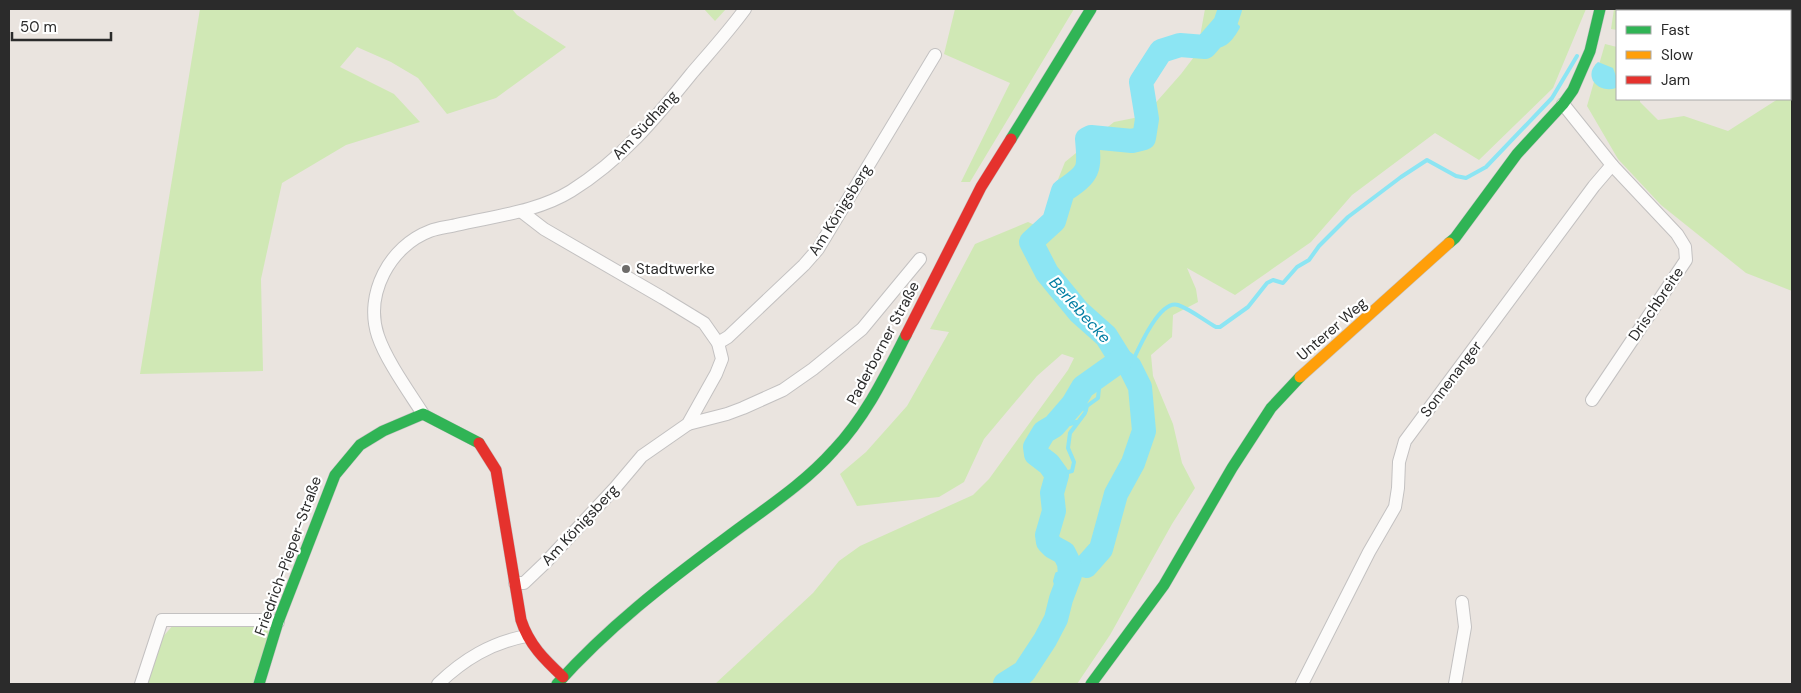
<svg xmlns="http://www.w3.org/2000/svg" width="1801" height="693" font-family="'DM Sans',sans-serif">
  <style>
    .green { fill: #d0e8b5 }
    .water { fill: #8ce5f3 }
    .lines { fill: none; stroke-linecap: round; stroke-linejoin: round }
    .stream { stroke: #8ce5f3; stroke-width: 4 }
    .river { stroke: #8ce5f3; stroke-width: 24 }
    .street-casing { stroke: #c3c1c1; stroke-width: 14 }
    .fast-casing { stroke: #c3c1c1; stroke-width: 12 }
    .slow-casing { stroke: #c3c1c1; stroke-width: 12 }
    .jam-casing { stroke: #c3c1c1; stroke-width: 12 }
    .street { stroke: #fcfbfa; stroke-width: 12 }
    .fast { stroke: #30b455; stroke-width: 11 }
    .slow { stroke: #ff9f0a; stroke-width: 11 }
    .jam { stroke: #e5322d; stroke-width: 11 }
    .poi-dot { fill: #6e6c6a; stroke: #fff; stroke-width: 2 }
    .labels { text-anchor: middle; dominant-baseline: central; stroke-width: 4.5; stroke-linejoin: round; paint-order: stroke }
    .street-label { font-size: 15px; fill: #2b2b2b; stroke: #fff }
    .poi-label { font-size: 15px; fill: #2b2b2b; stroke: #fff; text-anchor: start }
    .water-label { font-size: 16px; font-style: italic; fill: #017da2; stroke: #fff }
  </style>
  <rect width="100%" height="100%" fill="#eae4df"/>
  <g class="green">
    <polygon points="200,9 512,9 517,15 566,47 496,98 447,114 418,78 391,62 357,47 340,67 394,94 420,122 346,145 282,183 261,279 263,371 140,374"/>
    <polygon points="704,9 726,9 715,21"/>
    <polygon points="955,9 1074,9 970,182 961,182 1010,83 944,54"/>
    <polygon points="1205,9 1586,9 1553,88 1479,160 1435,133 1352,195 1311,242 1235,295 1187,268 1196,289 1198,302 1173,315 1172,337 1151,355 1153,376 1173,424 1182,463 1195,488 1172,524 1110,635 1077,684 715,684 813,593 839,561 860,546 973,495 989,479 1068,370 1074,358 1062,354 1037,376 984,439 964,482 939,497 857,506 840,474 866,452 907,406 949,332 930,329 975,244 1028,222 1039,227 1065,162 1114,122 1144,116 1181,74 1197,53"/>
    <polygon points="1614,9 1737,9 1738,11 1617,11 1617,30 1611,29"/>
    <polygon points="1757,9 1792,9 1792,71 1790,71 1790,11 1758,11"/>
    <polygon points="1605,44 1617,47 1617,99 1640,99 1640,102 1658,120 1684,116 1728,131 1778,99 1790,99 1790,91 1792,90 1792,291 1746,273 1661,205 1618,159 1587,106"/>
    <polygon points="174,624 262,625 267,628 269,633 253,684 146,684 161,639"/>
  </g>
  <path class="water" d="M 1598,62 L 1613,68 L 1616,76 L 1616,88 C 1598,94 1582,76 1598,62 Z"/>
  <g class="lines">
    <g class="stream">
      <path d="M 1205,47 C 1224,47 1229,43 1238,27 L 1226,19"/>
      <path d="M 1130,367 C 1137,352 1159,299 1178,305 C 1190,309 1205,321 1216,327 L 1220,327 L 1248,307 L 1267,283 L 1273,280 L 1283,283 L 1297,267 L 1309,260 L 1319,246 L 1348,217 L 1401,177 L 1427,160 L 1456,176 L 1466,178 L 1486,167 L 1552,98 L 1577,56"/>
      <polyline points="1076,400 1079,405 1086,410"/>
      <polyline points="1058,422 1070,424 1076,422"/>
      <polyline points="1057,475 1072,471 1074,462 1068,448 1070,433 1085,413 1087,406 1098,398 1099,388 1097,378"/>
      <polyline points="1061,599 1055,581 1057,574 1070,571"/>
    </g>
    <g class="river">
      <path d="M 1086,566 L 1101,549 L 1116,494 L 1133,463 L 1144,431 L 1140,387 L 1130,367 L 1121,360 L 1106,336 L 1079,312 L 1047,273 L 1031,242 L 1054,221 L 1063,191 C 1090,173 1090,170 1087,139 L 1091,137 L 1132,141 L 1144,138 L 1147,119 L 1141,82 L 1161,51 L 1180,45 L 1205,47 L 1225,24 L 1230,9"/>
      <polyline points="1005,684 1024,672 1045,640 1056,619 1061,599 1070,575 1069,563 1064,553 1053,547 1048,542 1047,535 1054,511 1052,493 1057,475 1049,464 1036,454 1035,447 1044,432 1054,426 1073,404 1083,387 1121,360"/>
    </g>
    <g class="street-casing">
      <g id="street">
        <polyline points="718,343 728,337 804,265 818,249 935,55"/>
        <polyline points="1592,400 1686,260 1685,247 1677,234 1612,165"/>
        <path d="M 423,414 C 409,392 386,360 378,336 C 364,294 390,246 430,231 C 438,228 448,227 456,225 C 494,216 537,212 571,191 C 622,159 655,119 692,73 C 710,52 729,31 745,9"/>
        <polyline points="688,424 727,414 743,408 783,390 813,369 862,329 920,259"/>
        <polyline points="515,583 524,583 546,562 615,488 642,456 688,424 716,374 722,359 718,343 704,323 663,298 544,229 522,212"/>
        <polyline points="141,684 162,620 264,620 278,622"/>
        <path d="M 438,684 C 464,659 491,643 526,636"/>
        <polyline points="1302,684 1369,552 1395,507 1398,488 1399,462 1405,441 1594,186 1612,165 1563,104"/>
        <polyline points="1455,684 1465,627 1462,602"/>
      </g>
    </g>
    <g class="fast-casing">
      <g id="fast">
        <polyline points="1011,139 1091,9"/>
        <polyline points="1449,243 1455,238 1517,154 1563,104 1573,90 1590,51 1600,9"/>
        <polyline points="259,684 278,622 335,475 360,445 383,431 423,414 479,443"/>
        <path d="M 557,684 C 607,628 665,583 726,538 C 763,510 803,485 834,450 C 866,416 885,376 906,335"/>
        <polyline points="1091,684 1164,585 1232,468 1271,408 1300,377"/>
      </g>
    </g>
    <g class="slow-casing">
      <polyline id="slow" points="1300,377 1449,243"/>
    </g>
    <g class="jam-casing">
      <g id="jam">
        <polyline points="906,335 981,187 1011,139"/>
        <path d="M 479,443 L 496,470 L 521,620 C 529,645 545,660 563,677"/>
      </g>
    </g>
    <use href="#street" class="street"/>
    <use href="#fast" class="fast"/>
    <use href="#slow" class="slow"/>
    <use href="#jam" class="jam"/>
  </g>
  <circle class="poi-dot" cx="626" cy="269" r="5"/>
  <g class="labels">
    <g class="street-label">
      <text transform="translate(645 125) rotate(-47)">Am Südhang</text>
      <text transform="translate(840 210) rotate(-58)">Am Königsberg</text>
      <text transform="translate(1656 304) rotate(-56)">Drischbreite</text>
      <text transform="translate(1332 329) rotate(-41)">Unterer Weg</text>
      <text transform="translate(883 343) rotate(-62)">Paderborner Straße</text>
      <text transform="translate(1451 379) rotate(-53)">Sonnenanger</text>
      <text transform="translate(580 525) rotate(-47)">Am Königsberg</text>
      <text transform="translate(288 556) rotate(-70)">Friedrich-Pieper-Straße</text>
    </g>
    <g class="poi-label">
      <text x="636" y="269">Stadtwerke</text>
    </g>
    <g class="water-label">
      <text transform="translate(1080 310) rotate(48)">Berlebecke</text>
    </g>
  </g>
  <rect width="1801" height="693" fill="none" stroke="#2b2b2b" stroke-width="20"/>
  <rect x="1616" y="10" width="175" height="90" fill="#ffffff" stroke="#aaaaaa"/>
  <rect x="1626" y="26" width="25" height="8" fill="#30b455" stroke="#aaaaaa"/>
  <text x="1661" y="35" font-size="15" fill="#2b2b2b">Fast</text>
  <rect x="1626" y="51" width="25" height="8" fill="#ff9f0a" stroke="#aaaaaa"/>
  <text x="1661" y="60" font-size="15" fill="#2b2b2b">Slow</text>
  <rect x="1626" y="76" width="25" height="8" fill="#e5322d" stroke="#aaaaaa"/>
  <text x="1661" y="85" font-size="15" fill="#2b2b2b">Jam</text>
  <path d="M12 32v8h99v-8" fill="none" stroke="#2b2b2b" stroke-width="2.5"/>
  <text x="20" y="32" font-size="15" fill="#2b2b2b" stroke="#ffffff" stroke-width="4" paint-order="stroke">50 m</text>
</svg>
